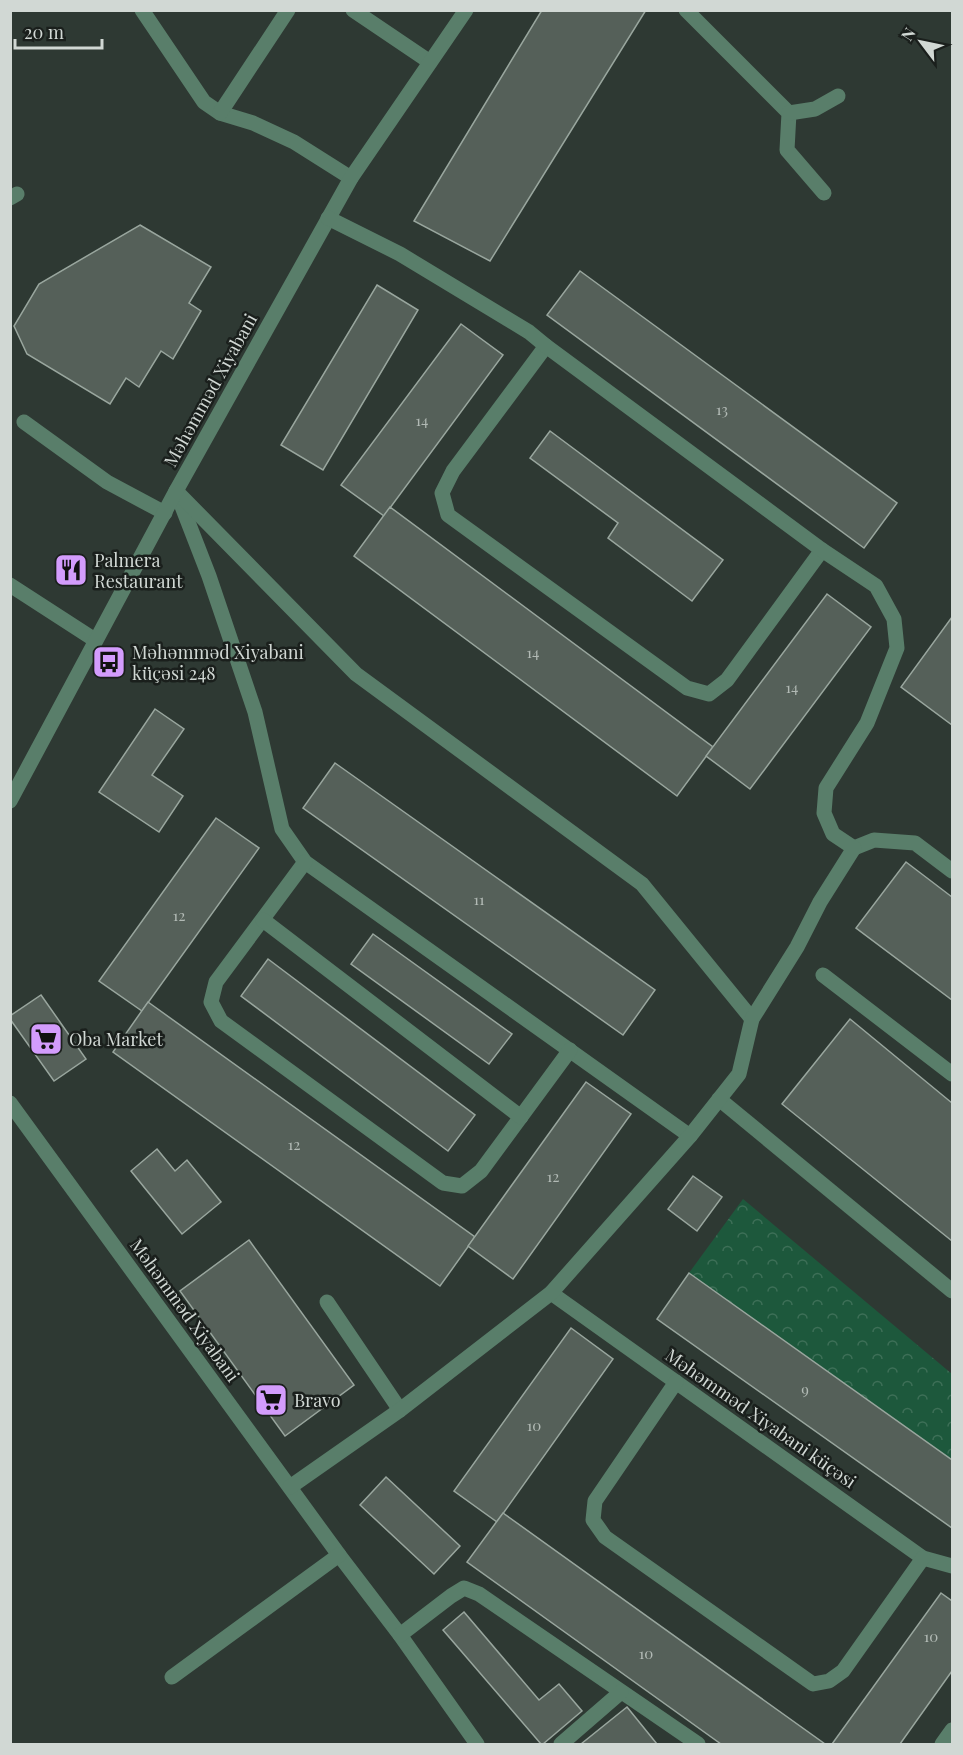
<svg xmlns="http://www.w3.org/2000/svg" width="963" height="1755" font-family="'Playfair Display',serif">
  <style>
    .forest { fill: url(#forest-crowns) }
    .building { fill: #556059; stroke: #99a69e; stroke-width: 1.5 }
    .lines { fill: none; stroke-linecap: round; stroke-linejoin: round }
    .minor { stroke: #597e6a; stroke-width: 15 }
    .labels { text-anchor: middle; dominant-baseline: central; stroke-width: 5; stroke-linejoin: round; paint-order: stroke }
    .number-label { font-size: 15px; fill: #b2bab5 }
    .street-label { font-size: 18px; fill: #d1d8d4; stroke: #1a1f1c }
    .poi-label { font-size: 18px; fill: #d1d8d4; stroke: #1a1f1c; text-anchor: start }
  </style>
  <defs>
    <pattern id="forest-crowns" width="20" height="18" patternUnits="userSpaceOnUse" patternTransform="scale(1.5)"><rect width="20" height="18" fill="#1d583c"/><path d="M2 6a3 3 0 1 1 6 0M12 15a3 3 0 1 1 6 0" fill="none" stroke="#3d6f57"/></pattern>
  </defs>
  <rect width="100%" height="100%" fill="#2e3933"/>
  <polygon class="forest" points="743,1199 952,1374 952,1460 689,1273"/>
  <g class="building">
    <polygon points="542,10 646,10 490,261 414,221"/>
    <polygon points="140,225 211,267 189,303 201,311 173,359 161,351 139,387 126,378 110,404 27,354 14,326 39,284"/>
    <polygon points="580,271 897,503 864,548 547,315"/>
    <polygon points="377,285 418,310 323,470 281,445"/>
    <polygon points="461,324 503,355 384,516 341,485"/>
    <polygon points="550,431 723,560 692,601 608,538 618,523 530,458"/>
    <polygon points="390,507 713,747 677,796 354,556"/>
    <polygon points="827,594 871,627 750,789 706,756"/>
    <polygon points="952,617 952,725 901,687"/>
    <polygon points="155,709 184,729 152,775 183,796 159,832 99,792"/>
    <polygon points="335,763 655,990 623,1035 303,808"/>
    <polygon points="216,818 259,848 142,1011 99,981"/>
    <polygon points="906,862 952,897 952,1000 856,928"/>
    <polygon points="373,934 512,1034 489,1064 351,964"/>
    <polygon points="268,959 475,1115 448,1151 241,996"/>
    <polygon points="41,995 86,1059 54,1081 10,1019 10,1016"/>
    <polygon points="148,1002 475,1237 440,1286 113,1052"/>
    <polygon points="850,1019 952,1103 952,1241 782,1104"/>
    <polygon points="586,1082 631,1114 513,1279 468,1246"/>
    <polygon points="157,1149 175,1171 187,1160 221,1202 182,1234 131,1171"/>
    <polygon points="693,1176 722,1197 697,1231 668,1209"/>
    <polygon points="249,1240 354,1385 285,1436 180,1291"/>
    <polygon points="689,1273 952,1460 952,1528 657,1319"/>
    <polygon points="571,1328 613,1359 497,1522 454,1491"/>
    <polygon points="386,1477 460,1546 434,1574 360,1505"/>
    <polygon points="503,1513 825,1744 721,1744 467,1562"/>
    <polygon points="941,1593 952,1601 952,1671 900,1744 832,1744"/>
    <polygon points="464,1612 539,1700 559,1684 582,1711 543,1744 541,1744 443,1630"/>
    <polygon points="627,1707 657,1744 581,1744"/>
  </g>
  <g class="lines">
    <g class="minor">
      <polyline points="142,10 204,102 220,113 253,123 294,142 351,178"/>
      <polyline points="353,10 430,62"/>
      <polyline points="686,10 789,113 787,150 824,193"/>
      <polyline points="220,113 288,10"/>
      <polyline points="789,113 815,109 838,96"/>
      <polyline points="10,198 17,194"/>
      <polyline points="546,346 453,471 442,493 448,515 687,688 709,694 727,680 822,550"/>
      <polyline points="24,422 107,482 165,513"/>
      <polyline points="176,491 209,576 255,712 282,829 305,862 690,1136"/>
      <polyline points="180,495 356,674 642,884 752,1019"/>
      <polyline points="10,585 95,640"/>
      <polyline points="10,801 176,491 351,178 466,10"/>
      <polyline points="854,848 874,840 915,843 952,871"/>
      <polyline points="305,862 216,982 211,1002 221,1021 443,1183 462,1186 481,1171 570,1050"/>
      <polyline points="263,920 521,1117"/>
      <polyline points="823,975 952,1074"/>
      <polyline points="719,1099 952,1291"/>
      <polyline points="10,1103 339,1555 400,1635 477,1744"/>
      <polyline points="551,1293 923,1558 952,1566"/>
      <polyline points="327,1302 400,1410"/>
      <polyline points="676,1382 595,1501 593,1520 605,1537 813,1684 829,1681 843,1671 923,1558"/>
      <polyline points="290,1487 400,1410 551,1293 690,1136 739,1074 752,1019 797,947 820,902 854,848 833,834 824,813 826,788 867,723 897,648 894,619 876,586 822,550 546,346 529,332 400,254 328,218"/>
      <polyline points="400,1635 451,1596 464,1588 479,1594 698,1744"/>
      <polyline points="172,1677 339,1555"/>
      <polyline points="561,1744 621,1692"/>
      <polyline points="942,1744 952,1730"/>
    </g>
  </g>
  <defs>
    <g id="restaurant-square" transform="scale(1.725)"><rect x="-9" y="-9" width="18" height="18" rx="4" fill="#d39cfc" stroke="#1a1f1c"/><path d="M-5-6h1v4h1v-4h1v4h1v-4h1v5L-1.5 .5V6h-2V.5L-5-1ZM5-6V6H3V1.5H1.5Q1.5-4 5-6Z" fill="#111"/></g>
    <g id="bus-square" transform="scale(1.725)"><rect x="-9" y="-9" width="18" height="18" rx="4" fill="#d39cfc" stroke="#1a1f1c"/><path d="M-5-6H5V4H4V6H2V4H-2V6H-4V4H-5ZM-3.5-4V0h7V-4ZM-3.5 1.2v1.5H-2V1.2ZM2 1.2v1.5H3.5V1.2Z" fill="#111"/></g>
    <g id="supermarket-square" transform="scale(1.725)"><rect x="-9" y="-9" width="18" height="18" rx="4" fill="#d39cfc" stroke="#1a1f1c"/><path d="M-6-5.5h2.5l.6 2H6L4.5 2H-2.5L-4.4-4H-6ZM-1.5 3.2a1.3 1.3 0 1 0 .1 0ZM3 3.2a1.3 1.3 0 1 0 .1 0Z" fill="#111"/></g>
  </defs>
  <g fill-rule="evenodd">
    <use href="#restaurant-square" x="71" y="570"/>
    <use href="#bus-square" x="109" y="662"/>
    <use href="#supermarket-square" x="46" y="1039"/>
    <use href="#supermarket-square" x="271" y="1400"/>
  </g>
  <g class="labels">
    <g class="number-label">
      <text x="722" y="409">13</text>
      <text x="422" y="420">14</text>
      <text x="533" y="652">14</text>
      <text x="792" y="687">14</text>
      <text x="479" y="899">11</text>
      <text x="179" y="915">12</text>
      <text x="294" y="1144">12</text>
      <text x="553" y="1176">12</text>
      <text x="805" y="1389">9</text>
      <text x="534" y="1425">10</text>
      <text x="931" y="1636">10</text>
      <text x="646" y="1653">10</text>
    </g>
    <g class="street-label">
      <text transform="translate(210 390) rotate(-61)">Məhəmməd Xiyabani</text>
      <text transform="translate(185 1310) rotate(54)">Məhəmməd Xiyabani</text>
      <text transform="translate(761 1418) rotate(35)">Məhəmməd Xiyabani küçəsi</text>
    </g>
    <g class="poi-label">
      <text x="94" y="560">Palmera<tspan x="94" dy="21">Restaurant</tspan></text>
      <text x="132" y="652">Məhəmməd Xiyabani<tspan x="132" dy="21">küçəsi 248</tspan></text>
      <text x="69" y="1039">Oba Market</text>
      <text x="294" y="1400">Bravo</text>
    </g>
  </g>
  <rect width="963" height="1755" fill="none" stroke="#d1d8d4" stroke-width="24"/>
  <g transform="translate(921 42) rotate(302)" stroke="#1a1f1c" stroke-width="4.5" paint-order="stroke">
  <path d="M0-4.5L10 22L0 15L-10 22Z" fill="#d1d8d4"/>
  <text y="-9" font-size="16" font-weight="bold" text-anchor="middle" fill="#d1d8d4">N</text>
  </g>
  <path d="M15 39v9h87v-9" fill="none" stroke="#d1d8d4" stroke-width="3"/>
  <text x="24" y="39" font-size="18" fill="#d1d8d4" stroke="#1a1f1c" stroke-width="4.5" paint-order="stroke">20 m</text>
</svg>
